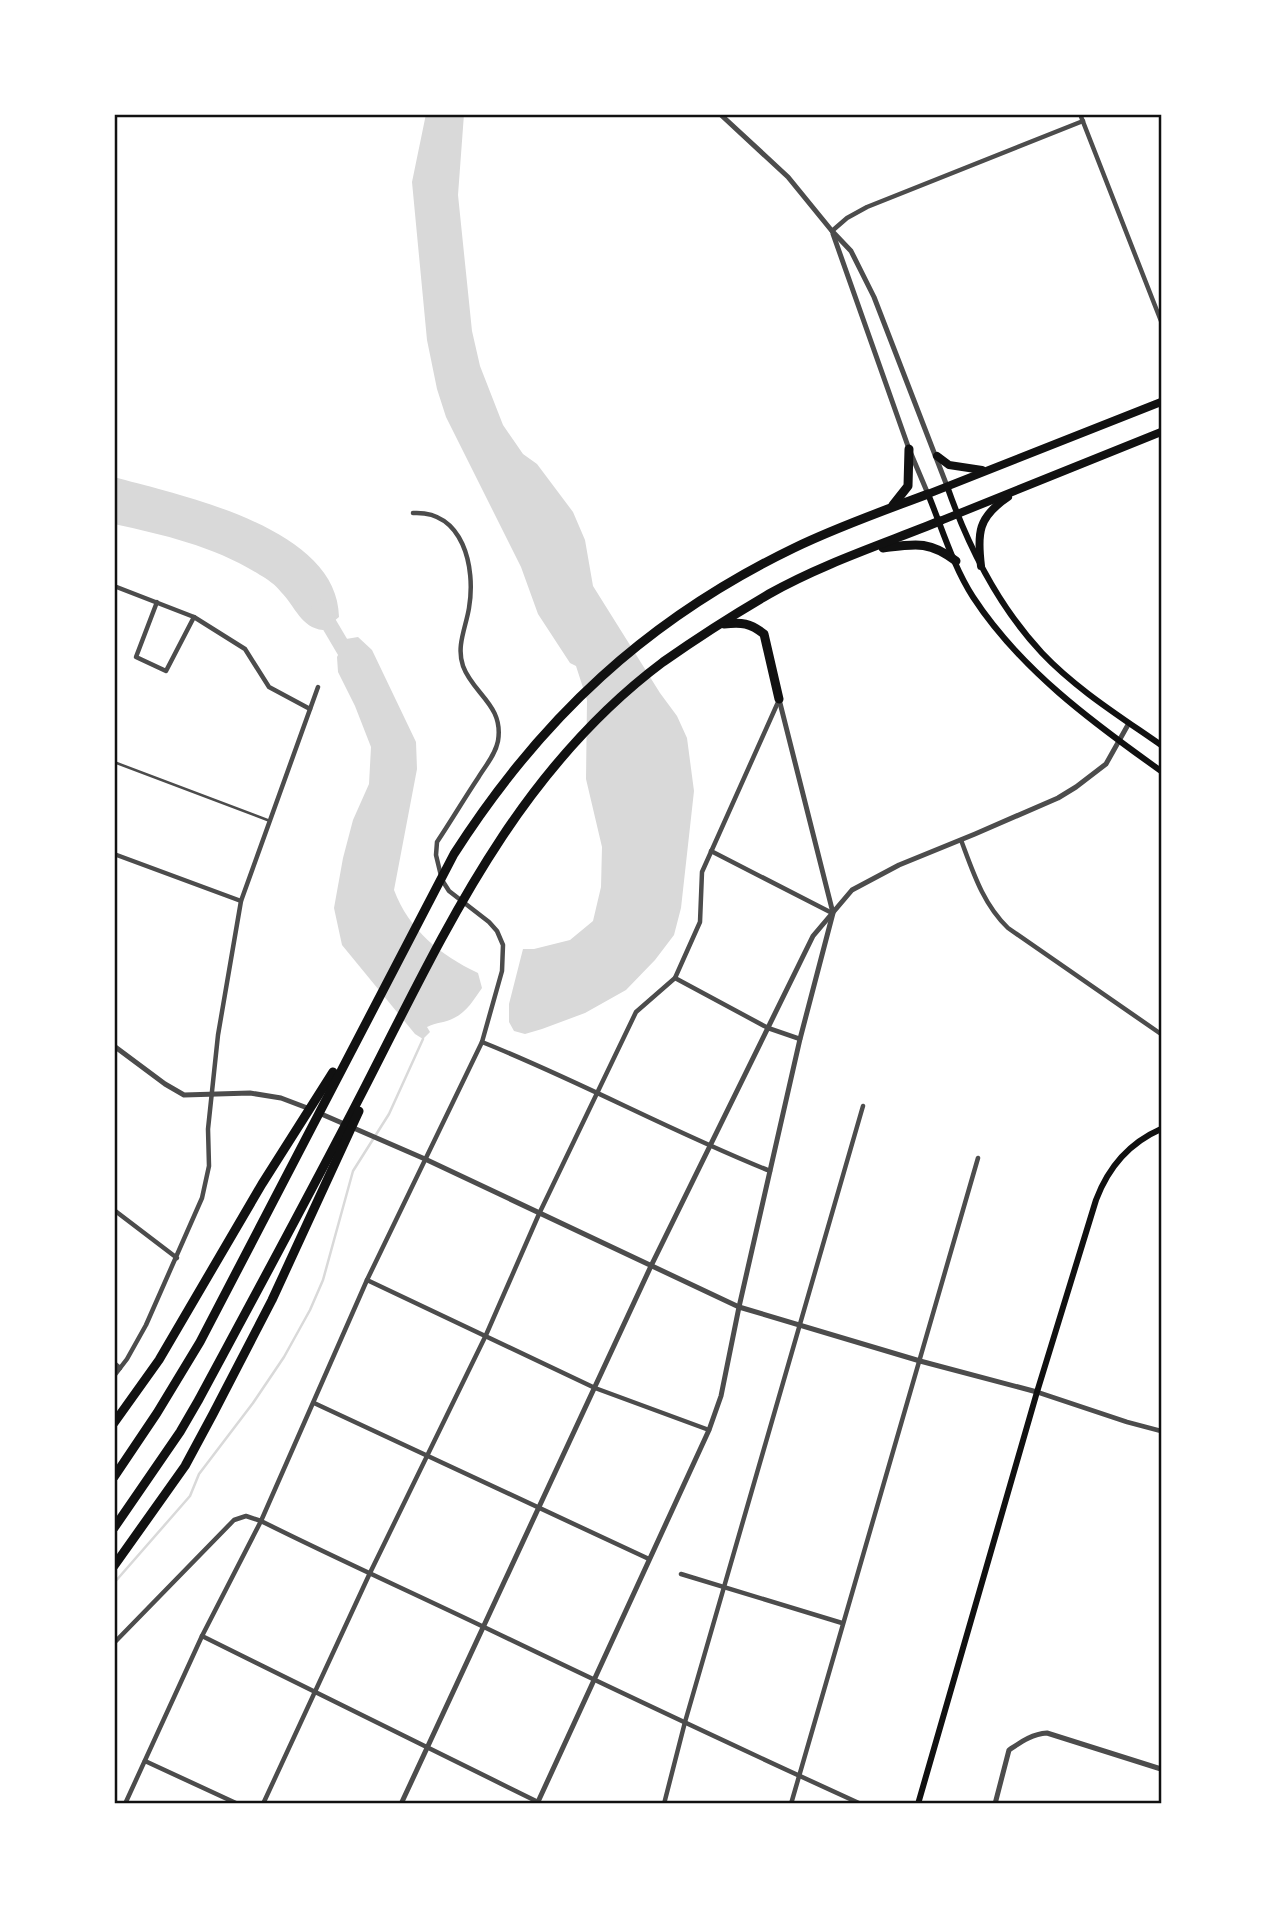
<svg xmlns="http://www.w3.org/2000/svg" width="1275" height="1918" font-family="Bitter,serif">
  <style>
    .water { fill: #d9d9d9 }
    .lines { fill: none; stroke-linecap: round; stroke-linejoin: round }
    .stream { stroke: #d9d9d9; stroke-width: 2.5 }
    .river { stroke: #d9d9d9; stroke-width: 16 }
    .service { stroke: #4c4c4c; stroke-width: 2.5 }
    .minor { stroke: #4c4c4c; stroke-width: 4.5 }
    .tertiary { stroke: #4c4c4c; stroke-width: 5 }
    .secondary { stroke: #111; stroke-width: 6 }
    .trunk { stroke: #111; stroke-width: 8 }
    .motorway { stroke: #111; stroke-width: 9 }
    .neatline { fill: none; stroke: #111; stroke-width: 2.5 }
  </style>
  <rect width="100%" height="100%" fill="#fff"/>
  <g class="water">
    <polygon points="426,114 464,114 458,195 472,331 480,366 503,425 523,454 537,464 573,512 585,540 593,586 660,693 677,716 687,738 694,791 681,908 674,935 655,960 626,990 585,1013 542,1029 525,1034 514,1031 509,1022 509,1004 523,949 534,949 570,940 593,921 601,887 602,847 586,779 587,700 576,666 570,663 538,614 521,567 446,417 437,389 427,340 412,182"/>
    <path d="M 114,477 C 182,496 338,527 339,617 L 323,630 C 301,628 295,606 281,592 C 276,585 267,579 260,575 C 216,547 165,535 114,524 Z"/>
    <path d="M 358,637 L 372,650 L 416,742 L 417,769 L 394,890 C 409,930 440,955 478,973 L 482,988 C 474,999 467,1012 454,1018 C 446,1023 436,1022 427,1027 L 430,1032 L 423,1039 L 415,1034 L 342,945 L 334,908 L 343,858 L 353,820 L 369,784 L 371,747 L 355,706 L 338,672 L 337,657 L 346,639 Z"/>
  </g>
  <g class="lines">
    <polyline class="stream" points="114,1583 190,1496 199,1474 253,1403 284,1357 310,1310 323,1280 353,1171 389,1114 423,1039"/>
    <polyline class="river" points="319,607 352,663"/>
    <polyline class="service" points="114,762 270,821"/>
    <g class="minor">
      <polyline points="1080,114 1161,321"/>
      <polyline points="832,231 847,218 867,207 1083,121"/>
      <polyline points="114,586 194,617 245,649 269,687 310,709"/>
      <polyline points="157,602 136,657 166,671 194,617"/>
      <path d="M 961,840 C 973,872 983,904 1008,928 L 1161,1034"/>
      <polyline points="711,851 832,913"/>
      <polyline points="114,854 241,901"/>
      <polyline points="675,978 768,1028 800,1039"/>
      <path d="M 482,1042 C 580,1081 672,1132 770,1171"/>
      <polyline points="114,1210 177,1258"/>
      <polyline points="367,1280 595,1388 709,1430"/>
      <polyline points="114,1363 120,1368"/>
      <polyline points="114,1376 127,1359 146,1325 202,1198 209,1166 208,1129 218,1035 241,901 318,687"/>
      <polyline points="1037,1392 1127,1422 1161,1431"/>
      <polyline points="314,1403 649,1559"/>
      <polyline points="681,1574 842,1623"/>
      <polyline points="202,1636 538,1802"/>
      <path d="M 114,1643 L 234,1520 L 246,1516 L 261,1521 C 335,1558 411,1592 486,1628 C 611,1688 736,1747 861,1804"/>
      <polyline points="145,1761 238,1804"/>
      <path d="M 125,1804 L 202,1636 L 261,1521 L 367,1280 L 482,1042 L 502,971 L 503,945 L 497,931 L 489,922 L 449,891 L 442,880 L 436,855 L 437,842 C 451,821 464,799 478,778 C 485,766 495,756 498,741 C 504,705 473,694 463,666 C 456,646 466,627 469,608 C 476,567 463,510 413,513"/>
      <polyline points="263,1804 369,1575 486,1335 539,1214 636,1012 675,978 700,922 702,872 779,700"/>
      <polyline points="664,1804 685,1722 863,1106"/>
      <polyline points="791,1804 978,1158"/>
    </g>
    <g class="tertiary">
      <polyline points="720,114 788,177 832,231 851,251 874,297 947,486"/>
      <polyline points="833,234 909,449 928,494"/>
      <polyline points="114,1046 165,1084 184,1095 250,1093 281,1098 310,1109"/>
      <polyline points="319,1113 425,1159 739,1307 920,1361 1037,1392"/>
      <polyline points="401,1804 651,1266 813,936 852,890 899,865 975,834 1058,798 1076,787 1106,764 1129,723"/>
      <polyline points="537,1804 709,1430 721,1396 739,1307 800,1039 833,913 779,699"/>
      <path d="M 995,1804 L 1009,1750 C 1021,1742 1032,1734 1047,1733 L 1161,1769"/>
    </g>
    <g class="secondary">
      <path d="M 947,486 C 968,546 998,606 1042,653 C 1076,689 1121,717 1161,745"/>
      <path d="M 928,494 C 942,528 953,566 973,597 C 1020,669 1092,722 1161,771"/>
      <path d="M 918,1804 L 1037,1392 L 1096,1200 C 1108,1168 1129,1143 1161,1129"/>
    </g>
    <g class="trunk">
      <polyline points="937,456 949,465 982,470"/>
      <polyline points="928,494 1161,402"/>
      <polyline points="940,521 1161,432"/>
      <path d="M 981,566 C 977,533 978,517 1008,497"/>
    </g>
    <g class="motorway">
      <polyline points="893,505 908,486 909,449"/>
      <path d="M 883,548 C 914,544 929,540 956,561"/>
      <path d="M 724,624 C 742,622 750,623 764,634 L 779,699"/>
      <polyline points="114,1423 159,1360 262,1184 333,1072"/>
      <path d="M 114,1477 L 157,1413 L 200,1342 L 454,854 C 541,718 647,619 794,548 C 837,527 883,511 928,494"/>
      <path d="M 114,1528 L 180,1432 L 198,1401 C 254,1297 310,1194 364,1089 C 445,931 516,772 663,662 C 697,638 733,615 769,594 C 822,564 883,544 940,521"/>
      <polyline points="114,1566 185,1466 213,1414 272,1300 359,1111"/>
    </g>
  </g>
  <rect width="1275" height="1918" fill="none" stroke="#ffffff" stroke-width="231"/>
  <rect x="116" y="116" width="1044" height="1686" class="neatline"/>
</svg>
